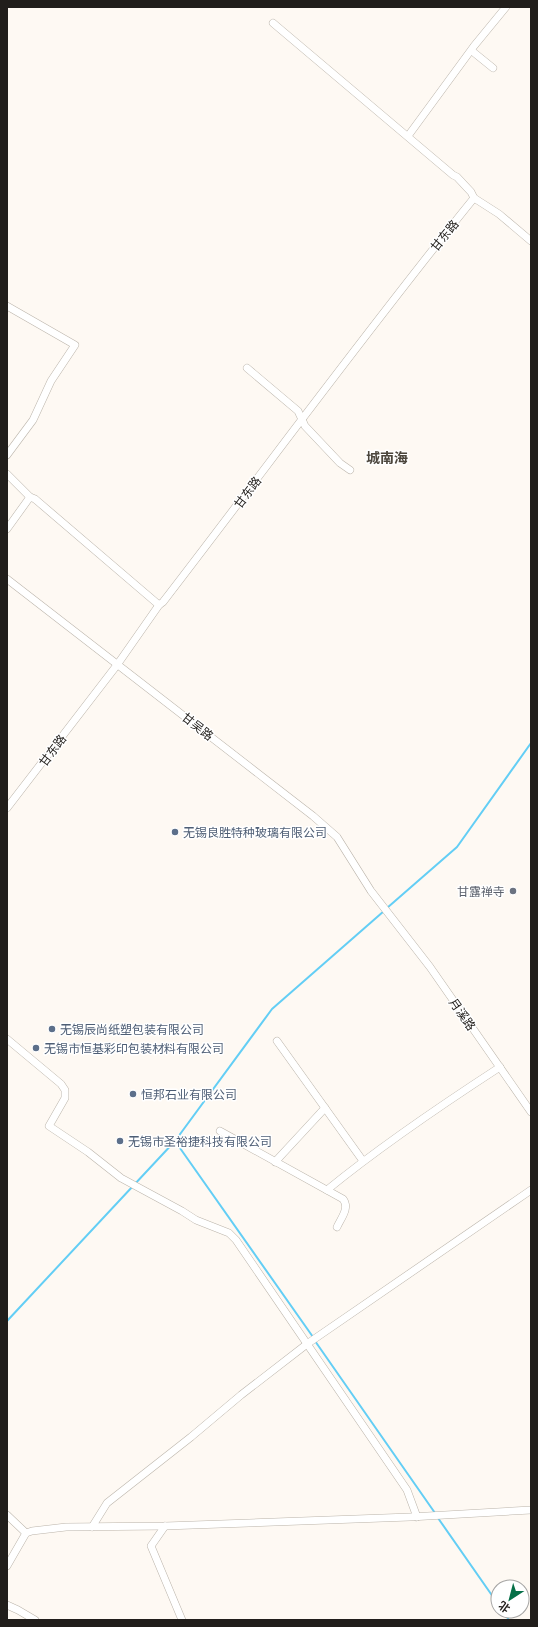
<svg xmlns="http://www.w3.org/2000/svg" width="538" height="1627" font-family="Barlow,'Noto Sans SC',sans-serif">
  <style>
    .lines { fill: none; stroke-linecap: round; stroke-linejoin: round }
    .stream { stroke: #63cef5; stroke-width: 2 }
    .minor-casing { stroke: #bbb4aa; stroke-width: 8 }
    .minor { stroke: #fff; stroke-width: 7 }
    .service-dot { fill: #5c6f8a; stroke: #fff; stroke-width: 1.5 }
    .worship-dot { fill: #6b7280; stroke: #fff; stroke-width: 1.5 }
    .labels { text-anchor: middle; dominant-baseline: central; stroke-width: 3; stroke-linejoin: round; paint-order: stroke }
    .street-label { font-size: 12px; fill: #211e1b; stroke: #fff }
    .service-label { font-size: 12px; fill: #4e5e75; stroke: #fff; text-anchor: start }
    .worship-label { font-size: 12px; fill: #5b616d; stroke: #fff; text-anchor: end }
    .quarter-label { font-size: 14px; font-weight: bold; fill: #4c463d; stroke: #fff }
  </style>
  <rect width="100%" height="100%" fill="#fef9f3"/>
  <g class="lines">
    <g class="stream">
      <polyline points="387,908 457,847 531,743"/>
      <polyline points="175,1141 313,1337"/>
      <polyline points="7,1321 175,1141 272,1009 384,911"/>
      <polyline points="315,1341 435,1513"/>
      <polyline points="438,1518 498,1604"/>
      <polyline points="503,1611 509,1620"/>
    </g>
    <g class="minor-casing">
      <g id="minor">
        <polyline points="273,23 453,175 457,177 471,192 474,198 499,214 531,241"/>
        <polyline points="472,51 493,68"/>
        <polyline points="408,136 474,46 506,7"/>
        <polyline points="7,306 75,345 51,381 33,420 7,455"/>
        <polyline points="247,368 298,411 305,426 340,463 350,470"/>
        <polyline points="7,474 30,497 35,499 159,605"/>
        <polyline points="7,529 30,497"/>
        <polyline points="7,579 313,816 337,837 371,891 430,967 531,1112"/>
        <path d="M 7,808 L 117,665 L 159,605 L 163,602 C 267,467 367,330 474,198"/>
        <polyline points="7,1039 61,1084 65,1090 65,1098 49,1126 88,1152 121,1178 182,1211 196,1220 229,1233 236,1240 407,1490 417,1517"/>
        <polyline points="277,1041 363,1161"/>
        <path d="M 220,1131 L 343,1199 C 350,1208 341,1218 337,1227"/>
        <polyline points="275,1162 325,1108"/>
        <path d="M 327,1190 C 382,1145 440,1106 500,1067"/>
        <polyline points="7,1515 26,1533"/>
        <polyline points="165,1526 151,1546 182,1620"/>
        <polyline points="92,1527 107,1503 191,1437 241,1395 307,1344 531,1190"/>
        <polyline points="7,1566 26,1533 32,1531 66,1527 165,1526 410,1517 531,1510"/>
        <polyline points="7,1605 18,1610 35,1620"/>
      </g>
    </g>
    <use href="#minor" class="minor"/>
  </g>
  <g class="service-dot">
    <circle cx="175" cy="832" r="4"/>
    <circle cx="52" cy="1029" r="4"/>
    <circle cx="36" cy="1048" r="4"/>
    <circle cx="133" cy="1094" r="4"/>
    <circle cx="120" cy="1141" r="4"/>
  </g>
  <circle class="worship-dot" cx="513" cy="891" r="4"/>
  <g class="labels">
    <g class="street-label">
      <text transform="translate(444 235) rotate(-51)">甘东路</text>
      <text transform="translate(247 492) rotate(-53)">甘东路</text>
      <text transform="translate(198 726) rotate(38)">甘吴路</text>
      <text transform="translate(52 750) rotate(-53)">甘东路</text>
      <text transform="translate(463 1014) rotate(55)">月溪路</text>
    </g>
    <g class="service-label">
      <text x="183" y="832">无锡良胜特种玻璃有限公司</text>
      <text x="60" y="1029">无锡辰尚纸塑包装有限公司</text>
      <text x="44" y="1048">无锡市恒基彩印包装材料有限公司</text>
      <text x="141" y="1094">恒邦石业有限公司</text>
      <text x="128" y="1141">无锡市圣裕捷科技有限公司</text>
    </g>
    <g class="worship-label">
      <text x="505" y="891">甘露禅寺</text>
    </g>
    <g class="quarter-label">
      <text x="387" y="457">城南海</text>
    </g>
  </g>
  <rect width="538" height="1627" fill="none" stroke="#211e1b" stroke-width="16"/>
  <g transform="translate(510 1599) rotate(216)"><circle r="19" fill="#ffffff" stroke="#a6a5a4"/>
  <path d="M0-3L7 15L0 10L-7 15Z" fill="#067048"/>
  <text y="-6" font-size="11" font-weight="bold" text-anchor="middle" fill="#211e1b">北</text>
  </g>
</svg>
